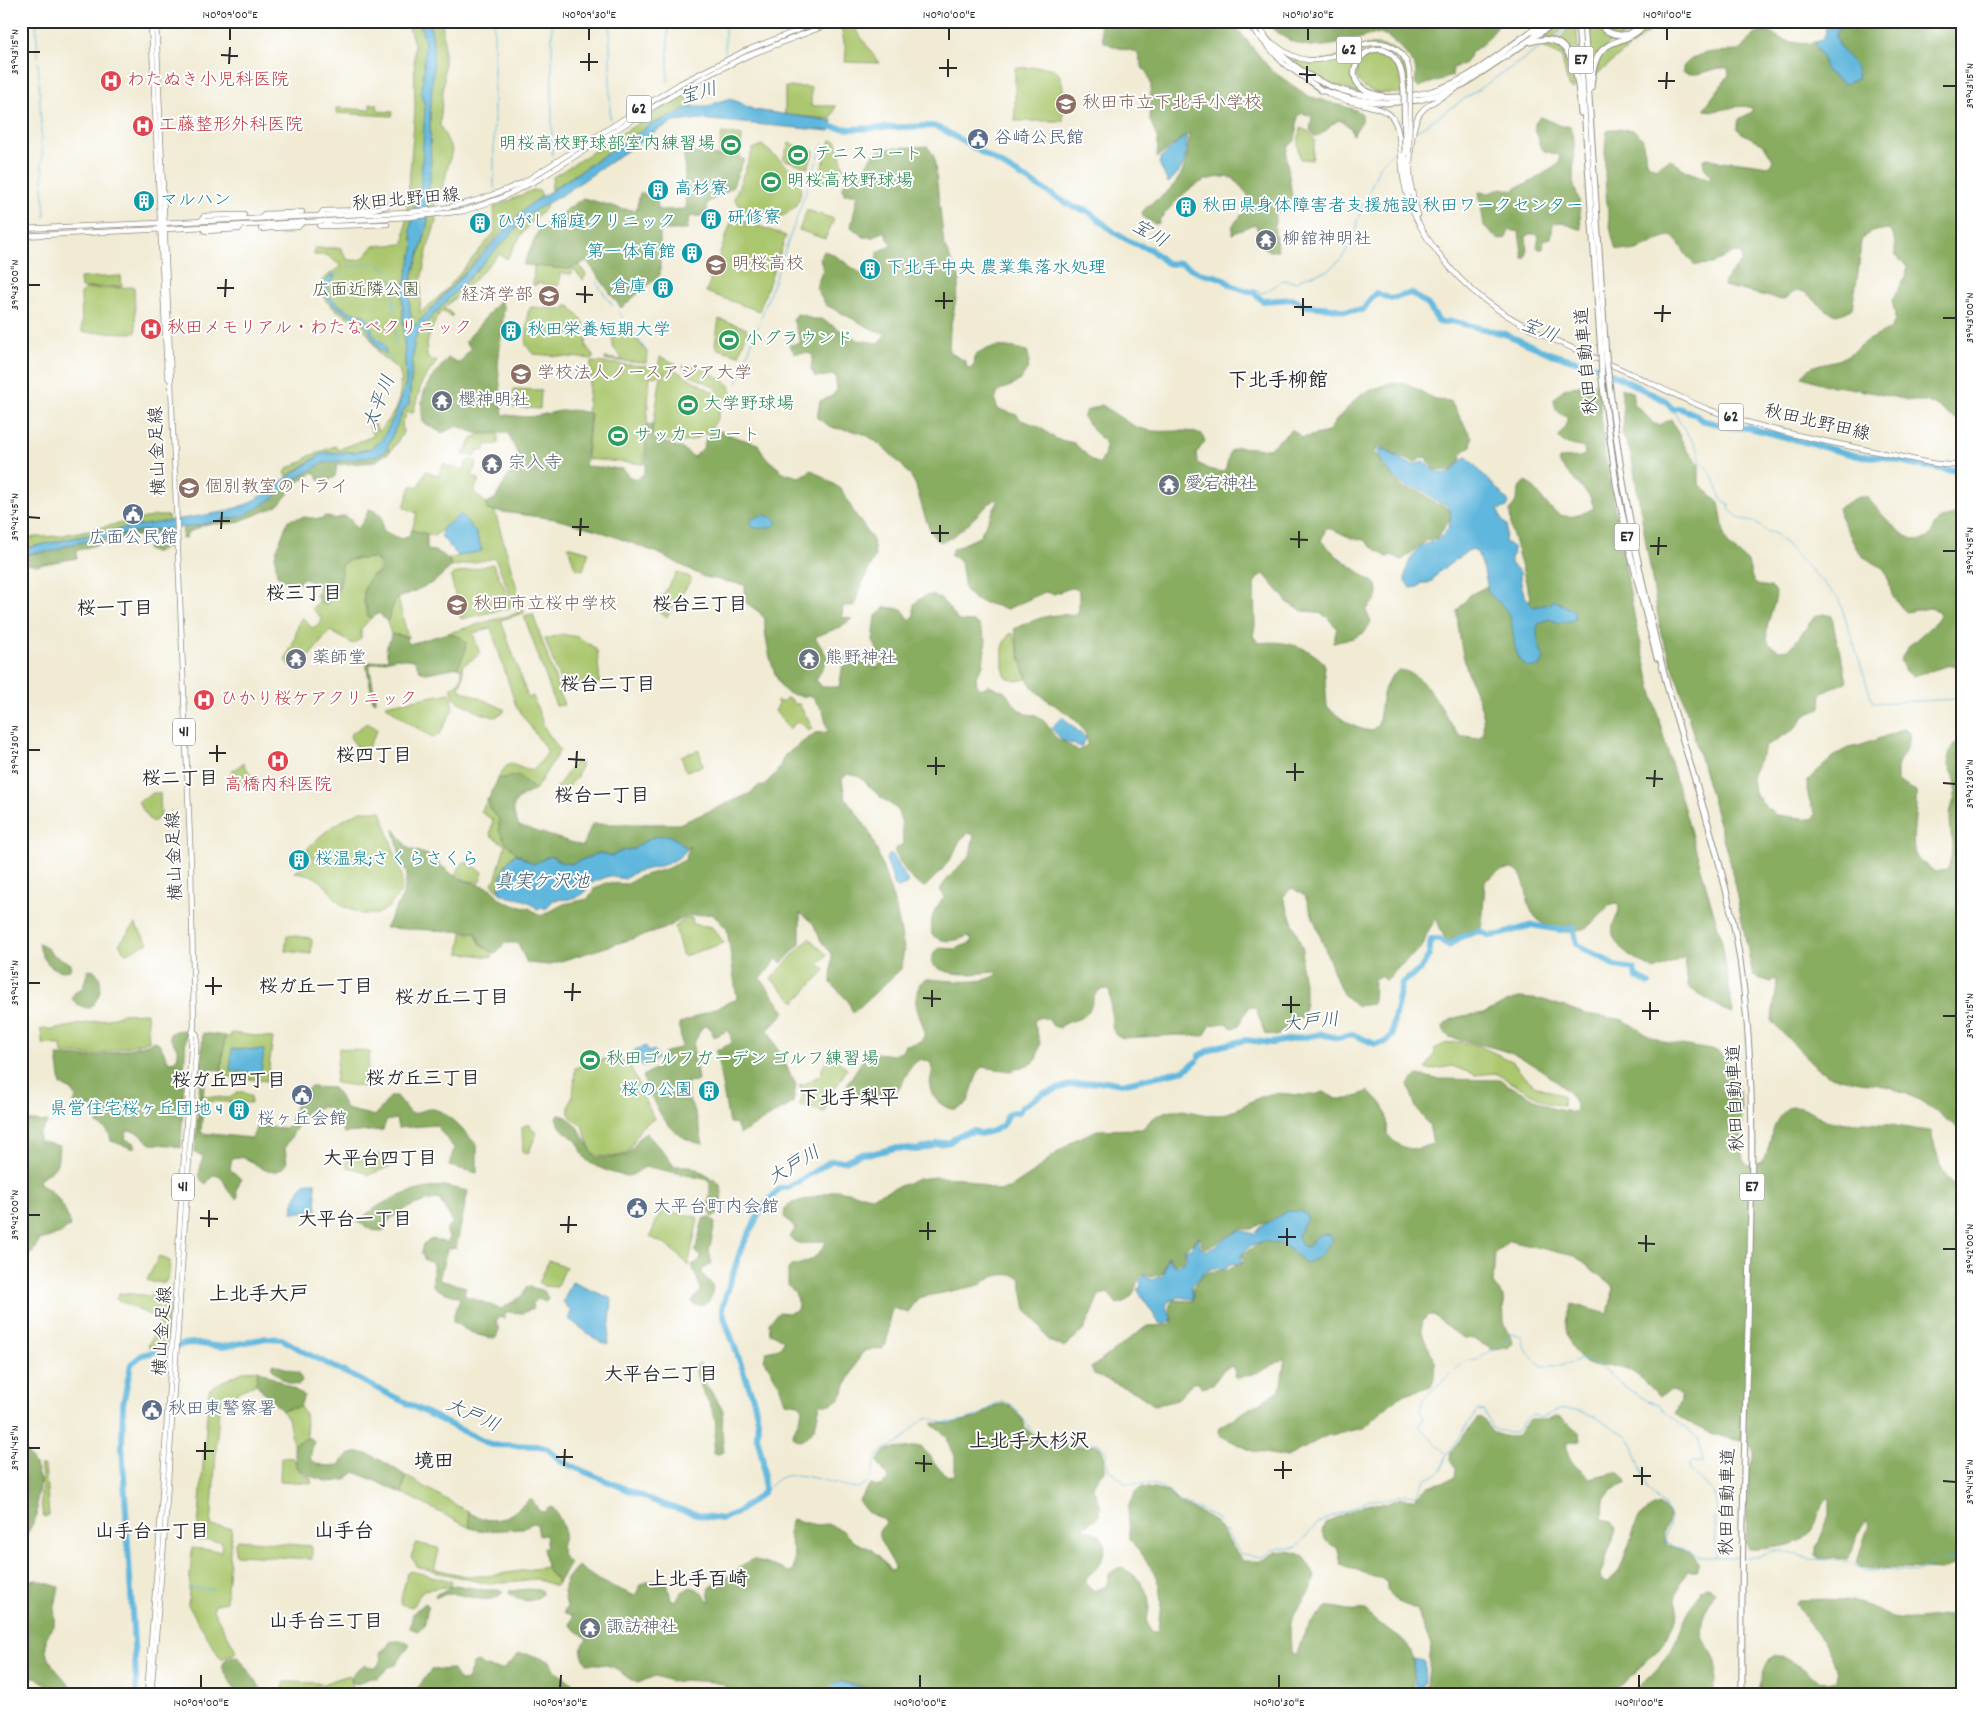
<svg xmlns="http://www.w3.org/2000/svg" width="1983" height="1715" font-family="Dekko,'Klee One',sans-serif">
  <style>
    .green { fill: #abc76e; stroke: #6b794c }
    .forest { fill: #88ac61; stroke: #5a6c46; fill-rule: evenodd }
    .water { fill: #61b7dd; stroke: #467184 }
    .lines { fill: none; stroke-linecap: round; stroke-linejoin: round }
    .stream { stroke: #61b7dd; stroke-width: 1 }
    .river { stroke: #61b7dd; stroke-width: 6 }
    .primary-casing { stroke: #8e8b80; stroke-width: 6 }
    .highway-casing { stroke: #8e8b80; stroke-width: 7 }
    .primary { stroke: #fff; stroke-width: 4.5 }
    .highway { stroke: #fff; stroke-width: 5 }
    .primary-bridge-casing { stroke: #8e8b80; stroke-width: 6; stroke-linecap: butt }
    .highway-bridge-casing { stroke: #8e8b80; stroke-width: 7; stroke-linecap: butt }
    .primary-bridge { stroke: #fff; stroke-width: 4.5 }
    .highway-bridge { stroke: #fff; stroke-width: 5 }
    .ticks { fill: none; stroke: #2b2b2b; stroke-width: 2 }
    .labels { text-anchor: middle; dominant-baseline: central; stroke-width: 4; stroke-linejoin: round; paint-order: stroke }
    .shield { fill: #fff; stroke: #6b6b6b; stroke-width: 1 }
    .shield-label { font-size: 16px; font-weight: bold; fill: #2b2b2b }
    .health-label { font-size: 18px; fill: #be3a42; stroke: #fff; text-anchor: start }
    .education-label { font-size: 18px; fill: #785e54; stroke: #fff; text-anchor: start }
    .service-label { font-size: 18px; fill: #4e5e75; stroke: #fff; text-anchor: start }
    .leisure-label { font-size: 18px; fill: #27864d; stroke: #fff; text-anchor: start }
    .culture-label { font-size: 18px; fill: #0d838f; stroke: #fff; text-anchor: start }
    .street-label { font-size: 18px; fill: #2b2b2b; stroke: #fff }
    .worship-label { font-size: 18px; fill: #5b616d; stroke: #fff; text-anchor: start }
    .park-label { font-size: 18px; fill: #515a3f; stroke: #fff }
    .water-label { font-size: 19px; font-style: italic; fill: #3e5c69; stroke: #fff }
    .neighbourhood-label { font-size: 19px; font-weight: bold; fill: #2b2b2b; stroke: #fff }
    .quarter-label { font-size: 20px; font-weight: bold; fill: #2b2b2b; stroke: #fff }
    .neatline { fill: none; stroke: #2b2b2b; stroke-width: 2 }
    .ticks-label { font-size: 12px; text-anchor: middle; fill: #2b2b2b }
  </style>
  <rect width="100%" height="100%" fill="#fff"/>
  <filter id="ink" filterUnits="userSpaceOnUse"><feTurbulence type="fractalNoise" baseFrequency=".02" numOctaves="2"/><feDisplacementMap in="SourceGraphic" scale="10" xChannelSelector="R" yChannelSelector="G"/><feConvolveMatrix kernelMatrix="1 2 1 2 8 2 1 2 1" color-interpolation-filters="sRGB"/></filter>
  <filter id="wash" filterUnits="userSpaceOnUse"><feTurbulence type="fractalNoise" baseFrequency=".0096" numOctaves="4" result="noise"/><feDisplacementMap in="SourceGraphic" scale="20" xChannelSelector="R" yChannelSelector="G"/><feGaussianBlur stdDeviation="1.12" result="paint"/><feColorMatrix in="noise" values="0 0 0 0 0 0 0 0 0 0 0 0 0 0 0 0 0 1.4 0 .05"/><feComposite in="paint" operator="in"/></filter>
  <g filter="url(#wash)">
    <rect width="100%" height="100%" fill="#f1ebd4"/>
    <g class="green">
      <path d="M 407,21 L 420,21 L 425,43 L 422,98 L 425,106 C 424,122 425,193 417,201 L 411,239 L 414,243 L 413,250 L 402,295 L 406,383 L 396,413 L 382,440 L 369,449 L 355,452 L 323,453 L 287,476 L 285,473 L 288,468 L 306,460 L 307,457 L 335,446 L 338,450 L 373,436 L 369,426 L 375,424 L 378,431 C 391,421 403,399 400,382 L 402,382 L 399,370 L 380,355 L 368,334 L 359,324 L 333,308 L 325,300 L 321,291 L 322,280 L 341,266 L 327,255 L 314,255 L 314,248 L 341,248 L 347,259 C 360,263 366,257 373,246 L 404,244 L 415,110 L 414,44 Z"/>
      <path d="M 428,21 L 442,21 L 444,38 L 444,80 L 440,125 L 452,150 L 443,187 L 435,203 L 436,222 L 428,247 L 421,281 L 420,313 L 443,293 L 495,232 L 494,207 L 533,190 L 540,191 L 542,196 L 528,206 L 505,228 L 416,325 L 413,324 C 408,310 409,292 412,278 C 416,260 435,217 426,202 C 433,175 430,148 430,121 C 430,93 439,46 428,21 Z"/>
      <path d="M 1561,21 L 1569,21 L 1560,32 L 1554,36 L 1560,40 L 1571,24 L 1576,21 L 1581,82 C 1578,79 1577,73 1576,67 C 1571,48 1558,37 1537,37 Z"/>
      <polygon points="1589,21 1595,21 1599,27 1626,35 1609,43 1592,64 1591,64"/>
      <path d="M 1648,21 L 1659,23 L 1595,76 C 1597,48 1622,45 1641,32 L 1646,27 Z"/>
      <polygon points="852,24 879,63 845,62 846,51 841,28"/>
      <path d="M 1551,42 C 1570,51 1573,67 1575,86 L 1573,89 L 1568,86 L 1562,57 L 1543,48 Z"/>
      <path d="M 1366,45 C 1401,44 1407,57 1409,89 L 1407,90 C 1405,78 1403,66 1396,57 C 1375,33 1346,54 1356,86 L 1371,95 C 1342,91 1317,79 1293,63 L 1295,59 C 1322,67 1342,54 1366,45 Z"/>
      <path d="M 1378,51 C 1398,57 1400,75 1403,93 C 1379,95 1344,91 1361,57 Z"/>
      <path d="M 1015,68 C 1026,68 1040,66 1050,68 C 1068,71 1063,107 1063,121 L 1015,121 Z"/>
      <polygon points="785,87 811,87 811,106 836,106 831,119 785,115"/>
      <polygon points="683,95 693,104 693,108 682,110 674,115 652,124 551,190 553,177"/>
      <polygon points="370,104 377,104 378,111 393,112 392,116 336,113 336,108 370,110"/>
      <polygon points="1300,128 1308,131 1315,140 1312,160 1300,159 1298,145"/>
      <polygon points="722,133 742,136 740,157 719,154"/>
      <polygon points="831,140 837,142 844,171 833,171 831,183 818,179"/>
      <polygon points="789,143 814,151 808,168 783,159"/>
      <path d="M 762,145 L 800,177 C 801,185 802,194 798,201 C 789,221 761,223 745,211 C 741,208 738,203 734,199 L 753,149 Z"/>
      <path d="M 546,203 L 546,208 C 528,223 518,239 507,259 L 499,254 L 465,289 L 444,308 L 453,315 L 452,317 L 441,311 C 433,325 423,343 428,359 L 437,361 L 422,382 L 413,413 L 406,412 L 405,418 L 402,421 L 403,433 L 391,451 L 387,448 C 392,434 398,414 409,404 L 414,342 L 419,330 L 531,213 Z"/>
      <polygon points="807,210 834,219 825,239 799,230"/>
      <polygon points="733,217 786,236 759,311 706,292"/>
      <polygon points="579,264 586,275 583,280 574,269 571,271 572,274 560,273 559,285 557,286 537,283 536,285 533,285 534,266 569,269"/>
      <polygon points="121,276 122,286 81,288 80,278"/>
      <polygon points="134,287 136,333 82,332 81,293 85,289"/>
      <polygon points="566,306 570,306 588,327 586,346 593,355 593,359 533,354 526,345 528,312 531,307 565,309"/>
      <polygon points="719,319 746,328 747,332 739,355 718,349 715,344"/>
      <polygon points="628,326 647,353 646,363 605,360 605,358 623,360 613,347 613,343 611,340"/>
      <path d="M 660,357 L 677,364 L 675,370 L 718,395 C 722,407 720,418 711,428 C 692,446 675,445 652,434 L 661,375 L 665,372 L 660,375 L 657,375 L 656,377 L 650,376 L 644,464 L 587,459 L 591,414 L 587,414 L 591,362 L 658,367 Z"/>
      <path d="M 683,366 C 701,364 716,376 730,385 L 734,399 L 724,402 C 716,377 688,383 683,366 Z"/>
      <polygon points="514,389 541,390 540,409 513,407"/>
      <polygon points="480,434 498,434 498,444 486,445 484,451 478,450 475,457 463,454 473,438"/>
      <path d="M 470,460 L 477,462 L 472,476 L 479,479 L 474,492 L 486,503 L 487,510 L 495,512 L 524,613 L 501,620 L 528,698 L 533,696 L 545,729 L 560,750 L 535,790 C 528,783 520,776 510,776 C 506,777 503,779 498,779 C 511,753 512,769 533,770 L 539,764 L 548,752 L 516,706 L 491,628 L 473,633 L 480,654 L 462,666 C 464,675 462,681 459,689 L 504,709 L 504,712 L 495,717 L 480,713 L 454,699 L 451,687 L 456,685 L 462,678 L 461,669 L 458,667 L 465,652 L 462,638 L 448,633 L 518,613 L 495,558 L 451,567 L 449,559 L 482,550 L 476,533 L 461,515 L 434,536 L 412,530 L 417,513 L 404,507 L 411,486 L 419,486 L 426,471 L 438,476 L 444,463 L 447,466 L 463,470 L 467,461 Z"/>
      <polygon points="156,516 168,516 169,522 112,530 21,549 21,538 59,536"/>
      <polygon points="568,546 589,552 583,570 575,568"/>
      <path d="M 373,558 L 379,563 L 379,570 L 374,575 L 371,575 L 363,600 L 368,617 L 371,618 L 361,629 L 361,638 L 353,644 L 330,631 L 297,671 L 285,660 L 294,641 L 299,622 L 302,617 L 312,628 L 320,624 L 322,619 L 312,608 L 319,602 L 325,605 C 333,597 340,591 341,580 C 343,574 341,569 343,563 L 351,560 Z"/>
      <polygon points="493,564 512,603 509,608 461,619 451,577 454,574"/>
      <polygon points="677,573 690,577 691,580 667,617 654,609"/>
      <polygon points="398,598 408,638 405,636 391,634 387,622 395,600"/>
      <polygon points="533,614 564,705 556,706 524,616"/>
      <polygon points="1010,633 1013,634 1027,679 1016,681 1006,677 1003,668 1003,644"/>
      <polygon points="561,634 578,637 595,648 597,651 600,683 563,688 545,639"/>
      <polygon points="450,693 453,709 439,735 432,737 406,721 385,705"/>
      <polygon points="786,698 792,700 794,704 799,704 811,724 812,728 808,730 802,724 797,722 789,729 775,711 778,706 777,701 782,702"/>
      <polygon points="367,723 376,728 377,731 364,754 362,754 350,737 351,734"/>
      <polygon points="699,750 703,766 686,771 681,756"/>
      <polygon points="575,762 582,764 576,778 564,793 555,790"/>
      <polygon points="243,763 251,775 242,787 231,785 231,772"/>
      <polygon points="153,793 160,793 161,816 153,822 149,819 138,802"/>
      <path d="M 488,798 L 490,810 L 499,819 C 499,835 505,843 516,853 C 506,861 497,880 500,893 L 492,883 L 496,878 L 505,845 L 490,835 L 493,820 L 481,812 Z"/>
      <path d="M 361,811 L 381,811 L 402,876 L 401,892 L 389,907 L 377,914 L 361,914 L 342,906 L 322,882 L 311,875 L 295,872 L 314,861 L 307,849 C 323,832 339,821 361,811 Z"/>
      <polygon points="464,861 483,872 480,882 468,881 455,875"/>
      <polygon points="686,918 692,918 693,924 712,927 724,943 684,956 682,954 675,927"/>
      <polygon points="135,924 148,943 127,953 124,952 119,944"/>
      <polygon points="462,933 475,933 481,945 493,953 492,957 459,953"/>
      <polygon points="287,935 310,938 312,940 311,954 285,951"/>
      <polygon points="809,938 827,955 819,964 825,970 795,1002 771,979"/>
      <polygon points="147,1013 149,1041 95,1055 62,1054 61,1045 42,1044 42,1035 40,1030 46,1028 51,1030 108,1019 123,1014"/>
      <polygon points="231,1033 273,1038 267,1081 221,1076 225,1036 231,1037"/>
      <polygon points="1459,1042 1479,1046 1512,1061 1522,1074 1534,1085 1563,1096 1563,1106 1548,1103 1495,1073 1475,1075 1452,1066 1429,1070 1426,1069 1435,1053 1434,1049 1447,1043"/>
      <polygon points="339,1048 370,1052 365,1087 335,1083"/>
      <polygon points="830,1054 847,1069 828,1100 825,1112 799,1106 803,1096 799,1085 805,1084 822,1074 822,1069"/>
      <path d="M 607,1059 L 628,1061 L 654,1119 L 641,1127 L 627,1154 L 612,1157 L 597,1156 L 591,1151 L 582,1125 C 567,1116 566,1113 572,1097 C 575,1088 574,1077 575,1068 L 592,1061 Z"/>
      <polygon points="236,1092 243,1092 251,1096 251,1103 204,1101 204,1096 229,1098 235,1095"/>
      <polygon points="526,1125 530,1125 533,1131 537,1133 528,1154 523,1152 522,1127"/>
      <polygon points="393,1153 396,1164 369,1175 363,1171 347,1167 346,1161 348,1158"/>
      <path d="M 661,1210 L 697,1217 L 698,1219 L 688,1266 C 677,1252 666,1244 650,1237 Z"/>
      <polygon points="159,1256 170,1261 169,1275 165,1283 152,1282 147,1280"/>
      <polygon points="549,1260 566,1267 557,1287 544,1286 539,1283"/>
      <polygon points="119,1293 165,1297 169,1300 168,1323 163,1322 168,1324 166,1343 151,1347 148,1346 160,1320 116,1299"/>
      <polygon points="258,1370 256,1384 222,1399 219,1408 211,1526 232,1528 226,1602 215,1604 213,1610 237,1652 221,1659 188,1605 192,1548 221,1551 222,1541 197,1540 209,1390 213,1386 245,1371"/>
      <polygon points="300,1407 305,1414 307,1438 293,1445 288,1418 281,1410"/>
      <path d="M 281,1457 L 293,1458 C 298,1467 299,1475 311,1479 L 312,1483 L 280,1481 Z"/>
      <path d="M 40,1466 L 45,1466 L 49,1515 L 44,1517 C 37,1499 45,1485 40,1466 Z"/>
      <polygon points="406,1476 468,1512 470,1528 402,1493"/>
      <polygon points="238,1540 311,1546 312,1547 312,1559 236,1555 235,1553 235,1542"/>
      <polygon points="416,1543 438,1548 439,1550 434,1571 418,1567 411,1557"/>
      <polygon points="546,1567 558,1583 556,1586 536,1579 489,1584 436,1572 436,1569 465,1576 487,1576"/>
      <polygon points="411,1571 452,1581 451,1586 423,1590 412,1607 400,1604 407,1573"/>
      <path d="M 349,1675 L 351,1676 L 351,1682 L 354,1686 C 341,1696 324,1694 308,1694 L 325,1683 Z"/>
      <polygon points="285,1682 321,1683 305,1694 281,1694"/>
    </g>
    <g class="forest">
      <path d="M 1099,21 L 1231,21 L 1271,70 L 1308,96 L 1356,110 L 1362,114 L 1362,121 L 1353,135 L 1350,127 L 1339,120 C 1330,124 1323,137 1314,136 L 1310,130 L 1312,116 L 1302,113 L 1298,116 L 1295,141 L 1288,146 L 1286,154 L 1292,197 L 1291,201 L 1275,215 L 1275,234 L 1278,251 L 1270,251 L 1262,246 L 1256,225 L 1252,225 L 1232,234 L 1233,225 L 1244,212 L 1248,195 L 1233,178 C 1198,173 1182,195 1160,219 L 1159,223 L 1155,224 L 1144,218 L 1142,214 C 1147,203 1154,203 1162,196 C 1186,177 1187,161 1189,133 L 1157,158 L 1158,140 L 1150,120 L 1151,84 L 1147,71 L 1143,69 L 1137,52 L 1115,47 L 1103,41 Z"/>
      <path d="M 1266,21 L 1502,21 L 1486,41 L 1472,52 L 1465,63 L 1453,68 L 1452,76 L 1418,87 L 1415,84 C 1416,77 1417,71 1414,65 C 1409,56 1390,35 1380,34 C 1371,34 1362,38 1354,40 C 1318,50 1292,51 1266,21 Z"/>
      <path d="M 1835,21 L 1962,21 L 1962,421 L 1951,417 L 1939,407 L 1926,401 L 1913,401 L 1850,388 L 1826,385 L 1802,377 C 1811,361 1827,365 1842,358 C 1852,354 1859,345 1868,340 C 1876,335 1889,333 1894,323 C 1897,317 1893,307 1892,300 L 1906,277 L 1907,267 L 1895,255 C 1895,246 1896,235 1888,229 C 1880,230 1867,232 1863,238 C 1860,242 1860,249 1860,254 C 1859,272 1855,290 1852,308 C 1829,328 1813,291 1800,291 C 1793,291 1788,297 1782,300 L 1724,286 L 1724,281 L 1742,261 L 1742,256 L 1739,253 L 1732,253 L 1712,264 L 1695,265 C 1684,256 1681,242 1671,236 C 1658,237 1649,247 1636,250 C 1628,252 1623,250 1616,249 C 1606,223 1602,159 1607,131 L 1614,129 L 1634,130 L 1643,139 L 1643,145 L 1648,164 L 1656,168 L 1670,159 L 1686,171 L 1708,179 L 1711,176 L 1704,167 L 1703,159 L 1709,158 L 1721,163 L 1732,161 L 1770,166 L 1773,160 L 1764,145 L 1742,133 L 1737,129 L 1739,119 L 1752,112 L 1752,108 C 1737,102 1722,114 1705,110 L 1705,107 L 1729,75 L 1728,68 C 1711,66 1702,79 1683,72 L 1683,67 C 1698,49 1717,52 1739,51 C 1746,45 1750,35 1760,33 C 1768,31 1775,35 1782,39 C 1795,45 1818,46 1827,35 C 1831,31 1833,26 1835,21 Z"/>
      <path d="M 1541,117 L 1562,126 L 1571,126 L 1574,143 L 1573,182 L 1579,200 L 1581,229 C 1570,229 1564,218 1553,224 L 1551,238 L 1544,240 L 1543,249 L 1539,249 L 1537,247 L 1539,237 L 1536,234 L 1529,234 L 1526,237 L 1527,253 L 1525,259 L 1523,259 L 1519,232 L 1509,230 L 1506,238 L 1499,240 L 1484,226 L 1479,192 L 1489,193 L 1502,188 L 1514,191 L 1516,187 L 1527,184 L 1556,166 L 1560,161 L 1559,155 L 1544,151 L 1539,144 L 1539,139 L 1535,130 L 1535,122 Z"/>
      <path d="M 927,146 L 934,156 L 944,245 L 960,279 L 950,329 L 949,352 L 965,361 L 967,367 L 970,369 L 974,365 L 975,356 C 989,343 1010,346 1027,351 C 1033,364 1025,378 1013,385 C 1008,388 1002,388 998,392 L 995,401 L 998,409 L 1017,415 L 1021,420 L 1038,426 L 1056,439 L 1074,443 L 1093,461 L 1100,464 L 1105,454 L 1105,445 L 1104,441 L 1096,434 L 1083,417 L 1086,411 L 1102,405 C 1113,412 1130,426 1143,429 C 1162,435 1183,427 1202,434 L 1205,441 L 1196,454 L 1198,463 L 1208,469 L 1223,472 L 1226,468 L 1230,451 L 1237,447 L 1269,449 L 1292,429 L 1302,438 L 1328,432 L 1338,418 L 1361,394 L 1390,383 L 1408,384 L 1436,400 L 1450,401 C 1459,413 1463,425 1472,437 L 1471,446 L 1462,453 L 1460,461 L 1451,471 L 1435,470 L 1426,457 L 1421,458 L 1416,463 L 1395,455 L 1380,446 L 1377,448 L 1375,452 L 1381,464 L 1405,489 C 1421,489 1426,494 1436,505 L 1441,504 L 1449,510 L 1451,515 L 1449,521 L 1437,538 L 1426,541 L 1402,560 L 1392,555 L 1387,557 L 1370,546 L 1364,540 L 1351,538 L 1334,530 L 1326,528 L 1321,541 L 1337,556 L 1377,585 C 1381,601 1373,600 1366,611 L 1371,622 L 1364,633 L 1353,638 L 1333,643 L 1337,628 L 1327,617 L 1317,612 L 1303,611 L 1289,604 L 1264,574 L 1258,577 L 1254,584 L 1255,626 L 1253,636 L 1259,643 C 1282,640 1307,645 1324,663 L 1327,706 C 1339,718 1354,729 1371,731 L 1378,725 C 1383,703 1379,685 1399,670 C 1427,672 1443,715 1459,735 L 1478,738 L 1483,734 C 1485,704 1476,699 1468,673 C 1462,654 1458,632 1457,611 L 1470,595 L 1489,585 L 1528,614 L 1530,597 L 1511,528 L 1510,511 L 1516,501 L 1520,486 L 1527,481 C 1552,505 1554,530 1594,508 L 1590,497 L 1558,462 L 1560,458 L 1579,457 L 1585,455 L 1584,448 L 1564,443 L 1559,438 C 1560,431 1568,426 1567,417 C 1557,413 1555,409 1554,399 C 1557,396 1561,391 1564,389 C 1570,386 1591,385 1598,384 L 1605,455 L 1635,620 L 1660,724 L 1722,942 L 1733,1013 L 1722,1009 L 1688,987 L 1685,957 L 1654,970 C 1640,961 1608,947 1613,926 C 1615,918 1621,912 1618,904 L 1615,903 L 1610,905 C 1602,913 1592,926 1581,930 C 1564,937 1538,926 1531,910 C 1526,899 1527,882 1519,873 C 1510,863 1492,874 1485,882 L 1482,928 L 1461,934 L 1448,942 L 1444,937 L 1436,918 L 1427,933 L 1423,946 L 1400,966 L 1386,981 L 1380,976 L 1374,979 L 1373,1004 L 1356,1006 L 1343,994 L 1338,983 L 1305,896 L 1292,888 L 1283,897 L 1303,950 L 1301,966 L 1305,989 L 1305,1008 L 1302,1017 L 1277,1036 L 1265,1034 L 1256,1008 L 1249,1006 L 1239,1025 L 1233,1028 L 1225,1023 L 1211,1025 L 1204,1036 L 1177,1035 L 1123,1038 L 1115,1034 L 1112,1027 L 1110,992 L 1105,989 C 1091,990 1095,1004 1087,1013 C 1080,1022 1067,1019 1060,1028 L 1053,1026 L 1048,1019 L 1039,1017 L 1034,1022 L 1040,1043 L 1036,1060 L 1033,1063 L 1011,1071 L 982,1067 C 977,1071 971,1094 967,1104 C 964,1105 959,1108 956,1109 C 944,1110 930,1097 930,1086 C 930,1074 935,1074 930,1062 L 920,1059 L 911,1066 L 899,1089 L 870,1097 L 853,1093 L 847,1084 L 868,1052 L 893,1055 L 902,1052 L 905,1045 C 939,1042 918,1023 916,1003 C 915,997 918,989 920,983 L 927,979 C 947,980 982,986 998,974 L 997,972 C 974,973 949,979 931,963 L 934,953 L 940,948 L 954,949 L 971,943 L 972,939 L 968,936 C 954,941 945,944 932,935 C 930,918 933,909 945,897 L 940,890 L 944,883 L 970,855 L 974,835 L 968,833 L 960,840 L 953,855 L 941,871 L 925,887 C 909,882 903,866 895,853 L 895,849 L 903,844 L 902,824 L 897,809 L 878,795 L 860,777 L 848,774 L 842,779 L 845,797 L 869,831 L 879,856 L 896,908 L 904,948 L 901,969 L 853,1013 L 848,1001 L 831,983 L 832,954 L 821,941 L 813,923 L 800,913 L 800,944 L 782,963 L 777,959 L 761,979 L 785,1012 L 768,1030 L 796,1085 L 793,1103 L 740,1134 L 736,1124 L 729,1123 L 716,1051 L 732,1043 L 729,1030 L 714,1037 L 709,1026 L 702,1027 L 693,1045 L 698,1081 L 687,1082 L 688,1097 L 697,1118 L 703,1144 C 669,1139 656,1108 643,1079 L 644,1075 L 667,1062 L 664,1053 L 682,1047 L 679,1024 L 737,999 L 727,929 L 712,914 L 687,916 L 664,929 L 548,965 L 527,963 L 518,943 L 505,943 L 495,954 L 481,944 L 475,932 L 385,928 L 403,895 L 407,874 L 399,852 L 394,829 L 408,848 L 428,855 L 457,878 L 491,888 L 500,899 L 516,906 L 529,908 L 541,916 L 564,904 L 588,899 L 594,889 L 606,883 L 628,884 L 638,877 L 666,869 L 685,860 L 690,846 L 687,849 L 679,841 L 640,844 L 634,849 L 622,851 L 612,856 L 600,853 L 571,864 L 560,862 L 555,857 L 546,857 L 538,863 L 533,864 L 516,853 L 506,843 L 499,831 L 499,819 C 482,804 490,795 498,779 L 518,775 L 535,790 C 514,800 508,804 519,826 L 583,846 L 592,824 L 679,824 L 749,794 L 760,785 L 762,787 L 777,772 L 785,755 L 815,733 L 828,732 L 823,711 L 812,697 C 805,696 795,696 788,693 C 774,687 763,634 765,619 L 759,612 L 745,602 L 745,585 L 704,577 L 658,553 L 597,530 L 555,519 L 487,510 L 486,503 L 495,499 L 519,457 L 508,433 L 476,433 L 457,426 L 442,433 L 423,422 C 418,389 429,382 448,358 L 460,363 L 471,348 L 465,342 L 500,300 L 504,308 L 498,365 L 503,415 C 513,415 525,418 535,416 C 553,413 571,406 590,414 L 585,466 L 623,469 L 628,476 L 636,479 L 643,475 L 646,466 L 647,425 L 652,424 L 652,435 L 655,439 L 681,448 L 694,457 L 703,448 L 707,435 L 713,428 L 735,437 L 758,444 L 764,456 L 784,473 L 799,477 L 812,470 L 841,489 L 855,514 L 873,540 L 875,556 L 858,593 L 855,606 L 843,606 L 842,617 L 852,619 L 840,627 L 815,637 L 828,658 L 816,680 L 822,687 L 839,687 L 844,658 L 851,655 L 862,663 L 878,668 L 881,660 L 873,640 L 876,616 L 885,607 L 902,609 L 910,620 L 914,616 L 914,604 C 934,583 947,604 958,621 L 974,622 L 979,625 L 986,640 L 983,665 L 976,676 L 977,685 L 981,689 L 989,685 L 1005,692 L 1018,709 L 1026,714 L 1036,715 L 1045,722 L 1055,737 L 1079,751 L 1088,744 C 1084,713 1048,708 1031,685 C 1023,675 1017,642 1014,629 C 1036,619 1049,613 1073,615 L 1079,611 L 1079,592 L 1077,589 L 1071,588 L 1054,594 L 1045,592 L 1007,609 L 975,600 L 965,590 L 961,561 L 950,555 L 953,549 L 979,537 L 998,502 L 995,499 C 983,508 955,539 944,541 C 941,542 939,541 936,540 C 925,524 922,505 916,486 C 910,470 882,445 868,436 C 856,430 846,430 834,428 C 828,426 823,421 817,418 L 820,401 L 832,396 L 837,390 L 835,375 L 815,377 L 811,369 L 813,355 L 807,353 L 795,353 L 789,345 L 801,343 L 793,320 L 797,314 L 804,315 L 812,319 L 821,319 L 858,340 L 878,343 L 883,339 L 885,333 L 874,330 L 826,305 L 816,288 L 823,269 L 820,258 L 824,251 C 843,256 855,275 875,279 L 882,265 L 876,260 L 878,252 L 892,245 L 884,231 L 873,237 L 864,237 L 851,227 L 858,194 L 844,194 L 843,187 L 846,180 L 857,180 C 865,173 866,160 875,153 C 884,146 914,148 927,146 Z"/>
      <polygon points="684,152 744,159 732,188 707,203 707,215 689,217 687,230 660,230 660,275 621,308 587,261 569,269 523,265 539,230 583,198 623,209 636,210 640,193 657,198 658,210 686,209"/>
      <path d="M 1621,388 L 1634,393 L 1633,402 L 1654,424 L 1660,425 L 1671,419 L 1686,449 L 1699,463 L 1699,484 L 1719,502 L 1725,538 L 1729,545 L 1748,562 L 1752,578 L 1757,585 L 1771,587 L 1776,592 C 1776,610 1761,626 1769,644 L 1779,650 L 1790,649 L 1815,616 L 1824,614 L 1832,616 L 1835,633 L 1847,681 L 1821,694 L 1820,709 L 1805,715 L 1795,729 L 1766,746 L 1752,777 L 1754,793 L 1769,810 L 1776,815 L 1811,819 L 1816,815 L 1809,799 L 1807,789 L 1808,780 L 1814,774 L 1837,754 L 1848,748 L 1862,745 L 1904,729 L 1909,733 C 1912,748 1900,755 1897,768 C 1897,772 1897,777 1897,781 L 1916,791 C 1918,809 1910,839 1915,853 C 1918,861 1929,867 1935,872 L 1947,870 C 1956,851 1950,836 1950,816 C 1951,805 1957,795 1956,785 C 1954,768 1941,764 1954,744 L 1962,742 L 1962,1131 L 1921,1101 L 1905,1093 L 1890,1087 L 1838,1078 L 1827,1075 L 1816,1067 L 1772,1022 C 1772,1008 1777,995 1777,981 L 1774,979 L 1771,982 L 1753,976 L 1730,862 L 1678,681 L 1661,634 L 1632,458 L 1628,446 L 1622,434 L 1624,421 Z"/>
      <polygon points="387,448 391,451 374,462 337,465 335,477 322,484 314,472 297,483 278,506 235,523 207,524 187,533 186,538 182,539 183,528 274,498 295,479 323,463 370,457 379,455"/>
      <path d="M 1858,497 L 1867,497 C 1877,508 1914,558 1931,534 C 1933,531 1933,529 1934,526 C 1939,517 1952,515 1962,514 L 1962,665 L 1947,666 L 1913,676 L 1905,671 L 1900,660 L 1910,645 L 1936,622 L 1940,615 L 1938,611 L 1930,608 L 1905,612 L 1892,595 L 1889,581 L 1883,568 L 1862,556 L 1857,549 L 1840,516 L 1838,508 Z"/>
      <path d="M 369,509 C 385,515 381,515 383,531 L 401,539 L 408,537 L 412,530 L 427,534 L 427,550 C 439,551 448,555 451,567 L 434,582 L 395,600 L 387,622 L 379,613 L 371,618 L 368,617 C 368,607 362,600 364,590 C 365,585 369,581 371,575 L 375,575 L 381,570 L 381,563 L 374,558 L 350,559 L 343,563 C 340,569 341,573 340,580 C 339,590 333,597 325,605 L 319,602 L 316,596 L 319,589 L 312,582 L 302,578 L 299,584 L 285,581 L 277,575 L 275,555 L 288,520 L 304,517 L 320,519 L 326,516 L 334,519 L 345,516 L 352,521 L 356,529 L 363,522 Z"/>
      <path d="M 169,529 L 170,546 L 154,553 L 147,550 L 148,545 L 154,546 L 155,542 L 157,542 L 158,540 L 165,541 L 165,536 C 138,531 103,543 76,551 L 77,558 L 38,565 L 21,564 L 21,556 C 32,552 47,553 55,550 C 91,538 131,531 169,529 Z"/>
      <polygon points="448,633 462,638 466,642 465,652 458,667 427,673 421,672 414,660 397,658 369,665 376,702 373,701 366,663 388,659 386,648 390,640 391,634 406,637 409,644"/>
      <path d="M 39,943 L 45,946 L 52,954 L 71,964 L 70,970 C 53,975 40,958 39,943 Z"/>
      <path d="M 92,969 C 106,977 101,998 90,1008 C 83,1008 77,1005 72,999 C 73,992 76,992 82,989 L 88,971 Z"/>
      <path d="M 1520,998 L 1544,1000 L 1586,1014 L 1624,1020 L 1646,1034 L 1664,1042 L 1717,1051 C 1745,1070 1741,1120 1742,1151 L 1743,1160 L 1748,1165 L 1761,1163 C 1773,1148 1769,1124 1785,1111 C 1801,1097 1815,1118 1830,1121 C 1847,1124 1864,1122 1881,1124 C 1897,1125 1914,1130 1931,1131 C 1937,1154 1940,1179 1962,1191 L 1962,1562 L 1940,1570 L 1886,1567 L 1872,1570 L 1861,1568 L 1857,1562 L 1869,1524 L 1866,1520 C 1856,1531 1856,1547 1847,1559 L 1820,1558 L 1816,1555 L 1816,1549 L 1829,1516 L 1829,1499 L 1827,1498 C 1819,1504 1819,1518 1814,1527 C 1805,1544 1786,1546 1769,1548 C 1761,1549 1757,1551 1749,1550 L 1746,1543 L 1748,1471 L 1753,1454 L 1753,1448 L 1748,1442 C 1721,1438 1697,1430 1675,1414 L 1681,1400 L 1680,1394 L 1671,1391 L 1659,1396 C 1649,1385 1638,1373 1624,1368 C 1614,1364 1603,1368 1593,1366 C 1577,1362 1565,1338 1566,1323 C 1567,1317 1570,1310 1572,1304 L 1608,1314 L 1614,1287 L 1575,1256 L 1509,1241 L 1495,1253 L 1493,1283 L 1503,1297 L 1504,1322 L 1513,1343 L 1508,1348 L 1493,1350 L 1474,1339 L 1464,1338 L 1454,1332 L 1434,1315 L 1428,1315 C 1412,1328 1431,1348 1435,1362 C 1437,1370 1434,1379 1431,1386 L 1399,1396 L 1364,1428 L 1326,1436 L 1287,1457 L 1252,1451 L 1221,1436 L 1218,1432 L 1219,1427 L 1280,1390 L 1285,1358 L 1262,1371 L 1238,1378 L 1234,1376 L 1235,1372 L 1232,1366 L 1224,1369 L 1213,1384 L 1201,1387 L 1199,1382 C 1188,1383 1186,1393 1177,1399 C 1170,1403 1162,1404 1154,1405 L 1135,1392 L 1094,1374 L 1091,1368 L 1147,1326 L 1169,1325 L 1173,1320 C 1170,1311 1166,1307 1174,1300 L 1193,1301 L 1193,1287 C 1204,1272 1206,1272 1223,1270 C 1230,1269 1235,1265 1242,1264 L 1244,1261 L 1242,1255 L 1246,1252 L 1275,1233 L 1276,1222 L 1263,1223 L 1252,1229 L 1240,1229 L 1206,1249 L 1202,1246 L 1201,1238 L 1198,1236 L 1194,1243 L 1184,1248 L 1185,1256 L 1183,1262 L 1177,1264 L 1173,1263 L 1168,1255 L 1162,1274 L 1151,1277 L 1143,1274 C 1131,1285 1140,1299 1117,1304 L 1108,1293 L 1099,1295 L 1084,1330 L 1064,1347 L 1049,1341 L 1037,1322 L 1026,1310 L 1020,1277 C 1005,1272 991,1275 980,1285 L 918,1298 L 908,1313 L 893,1308 C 885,1322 893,1335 882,1349 L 867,1350 L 861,1354 L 840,1398 L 831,1404 L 820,1404 L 815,1428 L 802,1441 L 794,1438 L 793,1434 L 803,1409 L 799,1404 L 785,1402 L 779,1384 L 764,1359 L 767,1351 L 779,1348 L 783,1343 L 783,1339 L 770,1333 L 769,1322 L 779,1312 L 789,1313 L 797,1310 C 800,1298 796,1294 788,1286 L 788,1269 L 792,1265 C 808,1264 819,1257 826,1242 L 823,1241 C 812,1242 798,1248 790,1237 L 795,1229 L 793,1225 L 784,1217 L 785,1209 L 789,1204 L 838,1190 L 871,1197 L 918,1179 L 934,1177 L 963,1178 L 998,1191 L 1009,1189 L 1033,1173 L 1050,1158 L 1074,1140 L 1097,1130 L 1142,1129 C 1176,1091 1193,1123 1228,1113 C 1242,1108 1255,1097 1270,1094 C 1288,1091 1305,1100 1323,1092 L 1337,1099 L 1349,1099 L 1368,1091 C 1387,1105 1388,1113 1387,1135 C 1402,1150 1414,1153 1433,1143 L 1429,1125 L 1416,1108 L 1408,1084 L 1418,1075 L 1437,1079 L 1499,1080 L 1554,1109 L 1573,1112 L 1576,1110 C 1577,1098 1566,1090 1558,1083 C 1546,1073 1533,1063 1519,1057 C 1497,1046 1472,1044 1449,1037 L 1444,1032 L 1443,1027 C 1452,1014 1470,1016 1484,1013 C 1497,1009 1506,999 1520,998 Z"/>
      <path d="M 184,1030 L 186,1032 L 181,1148 L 170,1145 L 150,1144 C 145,1138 137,1130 127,1131 L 125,1139 L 134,1143 L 135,1147 L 132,1148 L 111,1141 C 110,1132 106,1128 97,1124 L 97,1108 L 88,1107 L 75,1116 L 71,1110 L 76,1098 L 72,1090 L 61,1085 L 57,1056 L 94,1057 L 148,1044 L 154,1041 L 159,1043 L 169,1062 L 175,1061 C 182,1050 175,1047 170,1038 L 170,1034 L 175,1031 Z"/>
      <path d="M 203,1033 L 225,1036 L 221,1070 L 205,1069 L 201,1133 L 252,1138 L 257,1126 L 285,1128 L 289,1125 L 295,1106 L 308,1096 L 306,1090 L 311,1087 L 333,1088 L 339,1095 L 346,1109 L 375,1116 L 391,1096 L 396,1096 L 409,1112 L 414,1114 C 421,1111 430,1107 437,1110 C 451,1115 467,1135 477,1145 L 477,1173 L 449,1166 L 454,1148 L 436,1125 L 398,1128 L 396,1119 L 386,1121 L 383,1130 L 345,1133 L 343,1132 L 342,1128 L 327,1107 L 308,1109 L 285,1147 L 287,1164 C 266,1187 254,1151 232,1158 L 230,1169 L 241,1179 L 236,1190 L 238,1197 L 236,1199 L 229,1192 L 221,1176 L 213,1175 L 206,1184 L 201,1180 L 199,1174 L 203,1156 L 195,1153 Z"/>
      <path d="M 558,1115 C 578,1115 585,1147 597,1158 L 613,1158 L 628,1155 L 642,1134 L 646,1133 L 668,1157 L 672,1164 L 675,1166 L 691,1166 L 716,1181 L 720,1185 L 722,1192 L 719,1214 L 713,1217 C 704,1207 713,1192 709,1180 L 649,1167 C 641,1166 637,1175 628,1176 C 619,1176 590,1166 585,1158 C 581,1152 580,1143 573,1138 C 563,1130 561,1130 556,1118 Z"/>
      <path d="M 21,1120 L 47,1122 L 47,1124 L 39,1133 L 39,1141 L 59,1146 C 58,1152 59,1158 57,1163 C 55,1172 43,1173 39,1181 C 43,1188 49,1188 54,1194 C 61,1201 68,1215 70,1226 L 60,1234 L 40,1240 L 32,1253 L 21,1263 Z"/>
      <path d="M 444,1186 L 468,1191 L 456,1248 L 447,1249 L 439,1280 L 466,1287 L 464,1295 L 501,1309 L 522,1296 L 527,1286 L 544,1291 L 548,1298 L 546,1302 L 538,1299 L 532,1304 L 533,1308 L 523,1313 L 506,1312 L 504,1318 L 499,1317 L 496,1321 L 499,1330 L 496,1338 C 481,1338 465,1331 453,1321 C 453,1312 458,1307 460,1298 C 450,1293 441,1293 433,1286 L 433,1263 L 425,1260 L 421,1253 L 423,1244 L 432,1239 L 447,1243 L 449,1237 L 447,1233 L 447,1228 L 453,1222 L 439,1199 C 425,1199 385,1214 385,1230 C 373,1233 368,1228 358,1222 C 381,1199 412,1189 444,1186 Z"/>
      <path d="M 709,1217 L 714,1221 L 715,1224 L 709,1251 L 712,1264 L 702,1270 L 702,1274 L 712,1284 C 715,1296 708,1307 695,1305 L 692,1301 C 694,1296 700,1294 701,1289 L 692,1265 L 699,1261 L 701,1257 L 695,1252 L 702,1223 L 704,1218 Z"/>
      <path d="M 700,1363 L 701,1379 L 710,1390 L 723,1410 L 722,1432 L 724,1452 L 718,1454 L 713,1454 C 714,1440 718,1428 714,1414 C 708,1397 695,1384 696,1366 Z"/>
      <path d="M 273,1364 L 299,1373 L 302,1381 L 298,1385 C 288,1385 277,1376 271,1367 Z"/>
      <polygon points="258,1370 270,1376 304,1395 300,1407 281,1410 256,1384"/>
      <path d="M 1003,1404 L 1010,1405 L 1023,1420 L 1025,1428 L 1044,1444 L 1075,1447 L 1097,1445 L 1101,1448 L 1105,1458 L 1105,1469 L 1094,1484 L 1093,1489 L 1101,1507 L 1100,1515 L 1084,1527 L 1085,1530 C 1104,1532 1109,1544 1101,1561 C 1098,1568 1090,1574 1085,1579 L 1085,1583 L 1093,1591 L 1106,1586 L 1110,1573 L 1120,1567 C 1136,1574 1150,1588 1149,1607 C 1148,1620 1145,1620 1151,1633 L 1157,1633 L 1158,1630 L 1161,1603 L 1159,1585 L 1154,1572 L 1130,1539 L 1128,1508 L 1136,1491 L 1143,1487 L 1168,1492 L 1178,1502 L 1214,1520 L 1243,1561 C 1250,1561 1256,1562 1262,1560 C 1267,1558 1271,1554 1276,1552 C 1285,1550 1299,1551 1306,1559 C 1309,1563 1311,1570 1315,1576 C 1313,1591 1297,1607 1291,1623 C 1289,1631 1291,1643 1291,1652 L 1296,1656 L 1303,1636 L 1310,1625 L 1326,1607 C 1334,1606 1340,1609 1348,1610 C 1354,1611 1360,1609 1366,1610 C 1377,1630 1404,1631 1411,1652 C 1415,1663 1412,1676 1413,1687 L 1420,1690 L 1427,1686 L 1431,1645 L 1416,1609 C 1403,1604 1385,1600 1387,1583 L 1381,1578 C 1371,1578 1366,1573 1357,1570 C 1350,1568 1347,1569 1341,1564 L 1338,1549 L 1326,1541 L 1322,1532 L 1325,1523 L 1369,1503 L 1386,1504 L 1401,1498 L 1413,1499 L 1429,1486 L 1455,1478 L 1456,1468 L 1450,1460 L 1451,1451 L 1477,1419 L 1481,1417 C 1485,1420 1485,1423 1488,1427 C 1494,1435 1509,1439 1518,1436 L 1521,1430 L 1529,1420 L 1546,1420 L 1555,1416 L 1561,1417 L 1580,1433 L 1581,1441 L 1567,1443 C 1565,1460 1579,1469 1590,1478 L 1616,1472 C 1621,1473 1626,1478 1627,1483 L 1612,1490 L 1604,1499 L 1603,1519 L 1612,1521 L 1616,1530 L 1600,1576 L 1602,1581 L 1608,1582 L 1619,1571 L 1639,1517 L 1652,1508 L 1660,1505 L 1669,1515 C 1660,1542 1660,1548 1690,1552 L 1699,1563 L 1696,1570 L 1688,1570 C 1683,1576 1676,1590 1676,1598 C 1676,1603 1679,1608 1678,1613 C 1666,1650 1637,1669 1609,1694 L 871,1694 L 868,1688 L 841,1681 L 833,1683 L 824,1694 L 731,1694 L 724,1685 L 713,1682 L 683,1680 L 674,1682 L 655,1676 L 638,1683 C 627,1679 623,1673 615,1668 C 610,1665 593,1663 587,1664 C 580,1653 579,1647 587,1639 L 570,1625 L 573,1616 L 565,1613 L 564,1611 L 567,1607 C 562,1585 562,1583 578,1566 L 598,1580 L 635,1596 L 638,1593 L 639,1586 C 647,1579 657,1581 667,1582 L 671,1599 L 675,1601 L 681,1593 L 690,1587 C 702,1589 703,1596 710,1602 L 708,1589 L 727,1576 L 733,1576 C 741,1567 741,1564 754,1559 C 767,1566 774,1564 787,1572 L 792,1571 C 801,1553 782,1539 792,1519 L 816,1525 L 827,1524 L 842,1530 L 854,1542 L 869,1548 L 879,1556 L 889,1569 L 892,1571 L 895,1569 C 894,1561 875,1538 879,1531 C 881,1527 885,1526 886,1521 L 867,1512 L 859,1502 L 860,1498 L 870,1485 L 880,1486 L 888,1480 C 888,1473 880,1469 878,1461 C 886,1446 891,1449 905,1448 C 911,1448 915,1445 921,1446 L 942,1472 L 950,1477 L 955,1474 L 955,1456 L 948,1442 L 947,1436 L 932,1425 L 933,1423 L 949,1424 L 976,1418 L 997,1405 Z"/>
      <path d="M 307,1438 L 311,1438 L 314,1441 L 310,1458 C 317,1467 329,1466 339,1465 C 356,1437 386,1464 406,1476 L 402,1493 L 355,1472 L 345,1480 L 330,1482 L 306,1475 L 297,1467 L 293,1445 Z"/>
      <polygon points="21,1444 35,1465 40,1481 37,1499 37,1516 21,1545"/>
      <path d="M 530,1499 L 532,1499 L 539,1511 L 544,1512 L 550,1507 L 553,1508 C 558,1514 562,1523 564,1530 C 566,1545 553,1548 570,1563 L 558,1583 L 546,1567 L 543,1548 L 547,1547 L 545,1535 L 539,1536 L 537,1524 L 532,1523 L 521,1529 L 484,1531 L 470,1528 L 468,1512 C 496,1528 508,1518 530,1499 Z"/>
      <path d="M 36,1580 L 59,1587 L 55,1606 L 54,1626 L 46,1638 L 46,1652 L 53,1666 L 77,1694 L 21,1694 L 21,1583 ZM 36,1677 L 51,1689 L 49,1694 L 28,1688 L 24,1679 Z"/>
      <path d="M 455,1585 L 484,1590 L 502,1590 L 503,1592 C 491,1607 469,1595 453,1594 C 447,1594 442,1595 436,1597 L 435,1595 Z"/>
      <path d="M 1707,1587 L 1711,1588 L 1714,1592 C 1707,1604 1699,1622 1702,1636 C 1703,1643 1708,1647 1711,1653 C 1718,1663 1718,1683 1712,1694 L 1630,1694 C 1644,1682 1660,1668 1670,1652 C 1678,1640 1682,1625 1688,1613 C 1693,1604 1699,1601 1702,1590 Z"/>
      <path d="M 529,1589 L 541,1590 L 542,1594 C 532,1604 520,1602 509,1594 L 509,1591 Z"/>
      <path d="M 1799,1600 C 1818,1599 1855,1598 1872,1606 C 1879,1609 1884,1616 1892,1618 C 1909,1622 1944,1616 1962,1613 L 1962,1694 L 1756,1694 C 1762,1684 1762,1671 1769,1661 C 1780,1644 1806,1674 1817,1680 C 1823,1684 1829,1683 1836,1681 C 1841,1655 1812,1630 1799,1609 L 1796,1604 Z"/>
      <polygon points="425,1603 428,1606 424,1627 417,1631 410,1628 413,1613"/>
      <polygon points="394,1641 404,1641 410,1644 396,1665 389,1667 378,1678 370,1677 358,1684 351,1682 354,1672 364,1665 376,1668 382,1659 380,1652 387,1647 390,1642"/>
      <polygon points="519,1654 529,1654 550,1661 555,1671 573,1684 575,1694 413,1694 431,1670 452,1669 460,1681 467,1680 473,1664 477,1662 486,1667 502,1670"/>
      <polygon points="232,1656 239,1658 265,1694 237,1694 222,1667 225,1660"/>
    </g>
    <g class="water">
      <path d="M 420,21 L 428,21 C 439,46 430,93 430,121 C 430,148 433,175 426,202 C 435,215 416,261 412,277 C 409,292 408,310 413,324 L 416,325 L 528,206 L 652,124 L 674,115 L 682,110 L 694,107 L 709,107 L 717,102 L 728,99 L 736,101 L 754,110 L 833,121 L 830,131 L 700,119 L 675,122 L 659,129 L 565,193 L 531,213 L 419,330 L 414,342 L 409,404 L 403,411 L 387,448 L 379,455 L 370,457 L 323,463 L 295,479 L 274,498 L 243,516 L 189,527 L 140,531 L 67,545 L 54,551 L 31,553 L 21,556 L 21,549 L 112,530 L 224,512 L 250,503 L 323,453 L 355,452 L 369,449 L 382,440 L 396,413 L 406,383 L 402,295 L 413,250 L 414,243 L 410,231 L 414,207 L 420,197 L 425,106 L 421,93 L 424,71 L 425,43 Z"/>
      <path d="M 1832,21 L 1848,21 L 1836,33 L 1836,39 L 1838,40 C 1841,56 1860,61 1857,79 L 1844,84 L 1825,70 L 1823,59 L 1814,43 C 1826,39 1826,34 1826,23 Z"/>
      <path d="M 1186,135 C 1187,158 1186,167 1168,183 L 1159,163 L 1161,158 Z"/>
      <path d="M 333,274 L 335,277 L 328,286 L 328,295 L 334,301 L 348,311 L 364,315 L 369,321 L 374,335 L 385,346 L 386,353 C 375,351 373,334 366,326 C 354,312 301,300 333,274 Z"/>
      <path d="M 1381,448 L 1410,464 L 1416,465 L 1423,461 L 1426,462 L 1436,472 L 1449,474 L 1466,456 L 1509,502 L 1507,507 L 1498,510 L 1501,519 L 1507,525 L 1505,542 L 1513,547 C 1513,562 1505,560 1520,572 C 1520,585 1524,599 1534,607 L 1548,604 L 1554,600 L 1574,611 L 1575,615 L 1574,620 L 1560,623 L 1549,619 C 1545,621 1540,622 1538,625 C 1534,634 1541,651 1544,659 L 1539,667 L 1527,667 C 1509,651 1517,635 1509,615 C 1505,606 1495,600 1488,592 C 1487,581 1482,558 1475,550 L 1469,550 L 1439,572 L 1430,583 L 1422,583 L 1418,587 L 1411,588 L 1405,582 C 1405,570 1409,559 1417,550 C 1423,544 1431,543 1438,539 C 1452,531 1459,503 1436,502 C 1427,492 1421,487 1406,487 C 1396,478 1378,464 1378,449 Z"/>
      <polygon points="461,514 476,533 482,551 458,556 441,536 443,528"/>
      <path d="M 762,515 C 769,516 775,516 777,524 C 771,529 759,529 752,527 L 750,523 L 752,519 Z"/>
      <polygon points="1062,717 1086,738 1082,747 1063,741 1051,728"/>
      <path d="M 668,835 L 679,841 L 687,849 C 675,865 656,867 639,871 C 634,872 629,876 625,879 L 609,876 L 591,883 L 582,895 L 570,899 L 553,900 L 547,908 L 537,909 C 523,894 515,902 500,893 C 497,879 505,862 516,854 L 533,864 L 551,856 L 560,862 L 571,864 L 600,853 L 612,856 L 622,851 L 634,849 L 640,844 L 654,837 Z"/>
      <polygon points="889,855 893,855 908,882 908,884 898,888 895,886 886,859"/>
      <polygon points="646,1046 648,1052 654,1050 658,1058 647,1066 642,1066 634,1050"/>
      <polygon points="232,1049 264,1050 261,1073 230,1071"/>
      <path d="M 308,1182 L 315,1182 L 317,1210 L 293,1213 L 292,1212 C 295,1199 296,1189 308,1182 Z"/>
      <path d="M 1287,1211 L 1299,1211 L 1307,1214 L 1307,1220 L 1297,1235 L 1302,1245 L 1308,1247 C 1314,1238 1318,1232 1330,1235 L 1333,1239 L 1319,1257 L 1306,1263 L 1284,1245 L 1264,1241 L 1250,1246 L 1241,1255 L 1242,1263 L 1230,1264 L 1224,1269 L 1213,1268 L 1204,1273 L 1191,1286 L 1193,1299 L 1179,1297 L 1168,1302 L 1166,1306 L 1172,1320 L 1165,1324 L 1159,1323 L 1137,1289 L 1141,1287 L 1140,1280 L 1144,1275 L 1151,1280 L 1163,1276 L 1168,1256 L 1172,1264 L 1178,1266 C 1186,1262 1188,1258 1185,1249 L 1191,1248 L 1199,1237 L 1200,1247 L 1207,1251 L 1240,1230 L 1255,1234 L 1260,1227 Z"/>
      <polygon points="572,1282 612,1299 608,1344 601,1343 569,1319 571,1311 563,1302"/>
      <polygon points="1413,1659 1424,1661 1425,1683 1422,1687 1418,1687 1415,1685"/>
      <polygon points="841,1682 867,1689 869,1694 826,1694 834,1684"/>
    </g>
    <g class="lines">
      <g class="stream">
        <polyline points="36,21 38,57"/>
        <polyline points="494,21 494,188"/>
        <polyline points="552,21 552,155"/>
        <polyline points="610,21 610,119"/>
        <polyline points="668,21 668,82"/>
        <polyline points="783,27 783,21"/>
        <polyline points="1554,39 1562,33 1571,21"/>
        <polyline points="725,52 725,21"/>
        <polyline points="38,62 39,78"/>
        <polyline points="39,81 41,125"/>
        <polyline points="41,128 41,144"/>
        <polyline points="1415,132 1549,42"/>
        <polyline points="42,147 42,162"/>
        <polyline points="42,164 43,181"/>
        <polyline points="43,185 45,217"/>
        <polyline points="379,265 389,271"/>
        <polyline points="348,267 375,263"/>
        <polyline points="333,275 343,273"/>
        <polyline points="392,278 394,311"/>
        <polyline points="596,282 613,306"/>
        <polyline points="1246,290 1253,289 1262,293 1268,291 1282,280 1297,282 1302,278 1329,270 1342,258 1357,232 1357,221 1380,165 1399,146"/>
        <polyline points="618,312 623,318"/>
        <polyline points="394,316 396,346"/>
        <polyline points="761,318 823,144"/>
        <polyline points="628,325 648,353"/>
        <polyline points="386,353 393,362"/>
        <polyline points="737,383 759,323"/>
        <path d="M 1672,409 C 1680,423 1688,435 1697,448 C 1699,452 1699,459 1702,463 C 1707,468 1711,474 1715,481 C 1719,490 1717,499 1728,503 L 1730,510 L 1738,517 L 1745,521 L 1754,522 L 1766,531 L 1776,534 L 1839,599 L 1873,703 L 1962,699"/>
        <path d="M 1502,1344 L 1511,1334 L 1522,1336 C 1523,1350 1532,1359 1543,1366 L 1561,1366 L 1579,1359 L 1597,1364 L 1625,1387 L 1648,1401 L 1658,1404 L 1667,1414"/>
        <path d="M 1670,1416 L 1699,1439 L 1702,1462 L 1692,1462 L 1689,1464 C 1688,1478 1709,1482 1715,1494 C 1718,1500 1717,1508 1717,1514 L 1714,1517 L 1716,1556"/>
        <polyline points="1446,1453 1419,1426 1423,1417 1420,1410 1423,1400 1430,1392 1460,1366 1465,1361 1480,1358 1497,1347"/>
        <path d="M 764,1492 C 769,1487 775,1480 782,1477 C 801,1470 837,1486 857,1488 C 878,1480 869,1469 879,1455 C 884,1447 894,1447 901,1441 C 909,1435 914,1424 923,1420 C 928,1416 935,1420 941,1422 C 951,1424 969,1419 979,1415 C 988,1412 995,1400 1005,1402 C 1021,1405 1026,1433 1045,1441 C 1060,1448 1082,1444 1098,1443 C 1109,1449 1107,1459 1108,1469 L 1125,1483 L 1153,1484 L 1165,1489 L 1179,1501 L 1216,1517 L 1241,1554 L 1261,1557 C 1267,1555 1270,1550 1276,1549 C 1283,1547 1290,1549 1297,1547 L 1316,1525 L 1329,1517 L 1352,1509 L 1369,1499 L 1387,1500 L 1404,1494 L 1416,1495 L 1426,1479 L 1438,1474 L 1442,1470 L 1447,1454 L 1478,1410 L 1485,1411 L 1491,1427 L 1508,1433 L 1515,1433 L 1528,1416 L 1534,1415 L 1540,1418 C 1547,1416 1552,1412 1558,1410 C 1582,1404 1609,1426 1628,1437 L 1631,1441 L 1648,1489 L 1664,1506 L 1670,1516 L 1665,1541 C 1674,1552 1688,1547 1697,1557 L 1739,1557"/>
        <polyline points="1746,1558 1760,1558 1771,1551 1782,1551 1813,1559 1851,1562 1866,1572 1875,1572 1887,1569 1918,1572 1925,1569 1934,1560 1962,1557"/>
        <polyline points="188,1588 214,1589"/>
      </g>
      <g class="river">
        <polyline points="824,126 851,129 933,126 942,129 1073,207 1088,211 1115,233 1133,243 1150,249 1165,262 1170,264 1180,263 1202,274 1215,276 1223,279 1233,286 1254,293 1263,301 1295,299 1306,306 1332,308 1344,311 1363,310 1372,297 1376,293 1391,299 1411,293 1428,305 1439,322 1443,323 1451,321 1505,334 1551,354 1598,367 1666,401 1672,409 1678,408 1695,414 1701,420 1730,427 1749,428 1766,432 1857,456 1885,457 1921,466 1948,470 1962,469"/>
        <polyline points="416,244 423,199"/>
        <polyline points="1199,1056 1216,1047 1246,1040 1271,1043 1321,1034 1338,1038 1352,1034 1375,1044 1386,1042 1392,1035 1393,1024 1402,983 1420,970 1429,955 1431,939 1440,939 1448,946 1461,937 1479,931 1490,936 1499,935 1532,925 1560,930 1573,928 1577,943 1583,949 1603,958 1614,966 1634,969 1636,977 1649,983"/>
        <polyline points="937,1144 950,1142 959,1135 974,1131 982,1134 995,1130 1003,1125 1007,1115 1012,1112 1019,1112 1022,1107 1042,1094 1070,1085 1106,1081 1121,1084 1185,1070 1197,1061"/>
        <polyline points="137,1694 122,1445 123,1404 131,1364 142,1355 184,1344 193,1343 222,1347 266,1338 282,1339 308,1354 491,1445 539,1446 548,1449 562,1462 661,1504 704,1516 722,1519 738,1512 764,1492 763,1461 757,1436 758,1420 754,1401 725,1320 722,1308 741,1249 762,1208 780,1188 788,1188 831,1161 845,1161 860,1154 875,1153 895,1148 917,1150 932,1146"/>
      </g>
    </g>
  </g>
  <g filter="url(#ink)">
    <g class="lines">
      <g class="primary-casing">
        <g id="primary">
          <polyline points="151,21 167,373 169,379"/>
          <polyline points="1245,21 1284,64 1322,90"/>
          <polyline points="1252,21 1265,35"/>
          <path d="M 1274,44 C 1284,52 1296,59 1308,60 C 1338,63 1368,29 1396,49 C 1410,59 1410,74 1410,90"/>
          <path d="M 1329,94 C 1347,104 1376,104 1389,114 C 1403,125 1400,165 1404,182 C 1410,217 1431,246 1453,271 C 1494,318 1554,340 1609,364 C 1643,378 1676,397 1710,410 C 1768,431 1828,442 1888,454 C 1912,458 1936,467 1962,465"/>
          <polyline points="293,213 302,212"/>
          <polyline points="232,215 244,215"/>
          <path d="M 1418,215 C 1415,205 1412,195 1411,185 C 1409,168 1410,125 1421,112 C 1430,101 1446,96 1457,88"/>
          <polyline points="320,216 323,211 368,210 387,206"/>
          <polyline points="261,218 264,214 293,213 296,216"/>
          <polyline points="201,221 204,216 232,215 236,219"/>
          <polyline points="325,221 330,226 387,224"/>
          <polyline points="267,224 270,228 298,227 303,222"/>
          <polyline points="320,226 330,226"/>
          <polyline points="203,228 205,231 239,229 241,225"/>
          <path d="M 21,229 L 409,212 C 454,209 483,200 524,182 L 681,83 L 745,51 L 821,21"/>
          <polyline points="261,229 270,228"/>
          <polyline points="21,236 409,217 464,211 499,199 539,179 638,116 704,77 747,56 837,21"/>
          <polyline points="147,1694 159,1542 192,1035 194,1026 191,865 156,21"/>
          <polyline points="151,1694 164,1542 197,1035 194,1031"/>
        </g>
      </g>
      <g class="highway-casing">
        <g id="highway">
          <polyline points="1578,21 1601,354"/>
          <polyline points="1584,21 1606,356"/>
          <path d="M 1597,21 C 1608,38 1632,41 1642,21"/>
          <polyline points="1533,32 1549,23"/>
          <path d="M 1263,34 C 1311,98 1396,116 1466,77 C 1487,65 1506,49 1525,36 L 1533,30 L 1539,21"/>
          <path d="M 1531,42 C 1576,27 1578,83 1581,113"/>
          <path d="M 1591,88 C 1592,77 1593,64 1599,54 C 1610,37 1635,43 1646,21"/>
          <polyline points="1321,90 1350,99 1386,103 1419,100 1440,94 1464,84 1558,21"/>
          <path d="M 1382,96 C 1321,85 1377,20 1399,65 C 1403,73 1403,83 1404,91"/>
          <polyline points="1405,153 1408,195"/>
          <polyline points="1602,380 1616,483 1631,556 1657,658"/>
          <path d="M 1609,382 C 1621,486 1641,587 1668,689 C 1693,779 1726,868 1740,960 C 1758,1085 1751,1202 1748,1327 C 1744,1449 1741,1571 1742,1694"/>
        </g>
      </g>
      <use href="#primary" class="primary"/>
      <use href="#highway" class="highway"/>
      <g class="primary-bridge-casing">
        <polyline id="primary-bridge" points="1409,153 1410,90"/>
      </g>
      <g class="highway-bridge-casing">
        <g id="highway-bridge">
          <polyline points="1404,91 1405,153"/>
          <polyline points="1601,354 1602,380"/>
          <polyline points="1606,356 1609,382"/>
        </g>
      </g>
      <use href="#primary-bridge" class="primary-bridge"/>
      <use href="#highway-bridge" class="highway-bridge"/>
    </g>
  </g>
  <path class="ticks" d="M 230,40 L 230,28M 589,40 L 589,28M 949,40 L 949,28M 1308,40 L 1308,28M 1667,40 L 1667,28M 28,52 L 40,52M 221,55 L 238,56M 580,62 L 598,62M 229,64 L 230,47M 939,68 L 957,68M 589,71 L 589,53M 1299,74 L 1316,75M 948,77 L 948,59M 1658,81 L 1675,81M 1307,83 L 1307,66M 1943,86 L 1956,86M 1666,89 L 1667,72M 28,285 L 40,285M 217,288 L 234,288M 576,294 L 593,295M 225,297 L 226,279M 935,301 L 953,301M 585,303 L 585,286M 1294,307 L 1312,307M 944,309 L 944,292M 1654,313 L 1671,313M 1303,316 L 1303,298M 1943,318 L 1956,318M 1662,322 L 1663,305M 28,517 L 40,518M 213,521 L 230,521M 572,527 L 589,527M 221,529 L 222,512M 931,533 L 949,533M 580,536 L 581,518M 1290,539 L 1308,540M 940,542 L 940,525M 1650,546 L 1667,546M 1299,548 L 1299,531M 1943,551 L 1956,551M 1658,555 L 1659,537M 28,750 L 40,750M 209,753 L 226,753M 568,759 L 585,760M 217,762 L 217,745M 927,766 L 945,766M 576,768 L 577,751M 1286,772 L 1304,772M 936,775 L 936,757M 1646,778 L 1663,779M 1295,781 L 1295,763M 1943,783 L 1956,784M 1654,787 L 1655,770M 28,983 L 40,983M 205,986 L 222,986M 564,992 L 581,992M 213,995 L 213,977M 923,998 L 941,999M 572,1001 L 573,983M 1282,1005 L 1300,1005M 932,1007 L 932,990M 1642,1011 L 1659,1011M 1291,1013 L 1291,996M 1943,1016 L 1956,1016M 1650,1020 L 1650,1002M 28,1215 L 40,1215M 200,1218 L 218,1219M 560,1225 L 577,1225M 209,1227 L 209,1210M 919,1231 L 936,1231M 568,1233 L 569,1216M 1278,1237 L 1296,1237M 928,1240 L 928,1222M 1638,1243 L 1655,1244M 1287,1246 L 1287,1228M 1943,1249 L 1956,1249M 1646,1252 L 1646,1235M 28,1448 L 40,1448M 196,1451 L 214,1451M 556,1457 L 573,1457M 205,1460 L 205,1442M 915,1463 L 932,1464M 564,1466 L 565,1449M 1274,1470 L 1292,1470M 924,1472 L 924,1455M 1633,1476 L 1651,1476M 1283,1479 L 1283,1461M 1943,1481 L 1956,1482M 1642,1485 L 1642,1467M 201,1688 L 201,1675M 560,1688 L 561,1675M 920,1688 L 920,1675M 1279,1688 L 1279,1675M 1639,1688 L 1639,1675"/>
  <defs>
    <g id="hospital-disc" transform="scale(1.125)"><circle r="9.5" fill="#e0444e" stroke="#fff"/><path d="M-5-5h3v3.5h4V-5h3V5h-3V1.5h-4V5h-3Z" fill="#fff"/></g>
    <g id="school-disc" transform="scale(1.125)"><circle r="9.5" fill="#8d6e63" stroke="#fff"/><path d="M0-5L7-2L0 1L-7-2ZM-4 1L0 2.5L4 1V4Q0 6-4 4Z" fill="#fff"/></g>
    <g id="civic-disc" transform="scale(1.125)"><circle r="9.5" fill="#5c6f8a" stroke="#fff"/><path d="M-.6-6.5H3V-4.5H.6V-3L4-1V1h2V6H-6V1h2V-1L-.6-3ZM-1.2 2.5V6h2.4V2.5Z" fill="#fff"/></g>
    <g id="stadium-disc" transform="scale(1.125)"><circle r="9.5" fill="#2e9e5b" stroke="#fff"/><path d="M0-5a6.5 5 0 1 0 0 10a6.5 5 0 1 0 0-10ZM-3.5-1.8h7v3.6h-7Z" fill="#fff"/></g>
    <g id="building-disc" transform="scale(1.125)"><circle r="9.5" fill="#0f9aa8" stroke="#fff"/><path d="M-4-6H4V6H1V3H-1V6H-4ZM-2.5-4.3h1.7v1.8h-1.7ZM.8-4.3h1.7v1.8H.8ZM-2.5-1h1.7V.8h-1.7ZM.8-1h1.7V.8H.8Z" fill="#fff"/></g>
    <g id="temple-disc" transform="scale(1.125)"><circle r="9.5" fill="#6b7280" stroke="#fff"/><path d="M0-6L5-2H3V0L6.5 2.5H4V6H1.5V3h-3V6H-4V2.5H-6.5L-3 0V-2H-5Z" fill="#fff"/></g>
    <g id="university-disc" transform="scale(1.125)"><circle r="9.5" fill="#8d6e63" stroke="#fff"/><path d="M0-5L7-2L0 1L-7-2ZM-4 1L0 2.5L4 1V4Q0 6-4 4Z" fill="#fff"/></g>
  </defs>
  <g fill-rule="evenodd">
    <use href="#hospital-disc" x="111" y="81"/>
    <use href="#school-disc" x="1066" y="104"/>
    <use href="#hospital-disc" x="143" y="126"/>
    <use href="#civic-disc" x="978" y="139"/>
    <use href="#stadium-disc" x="731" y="145"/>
    <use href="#stadium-disc" x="798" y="155"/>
    <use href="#stadium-disc" x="771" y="182"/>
    <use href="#building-disc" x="658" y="190"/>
    <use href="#building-disc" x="144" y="201"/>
    <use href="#building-disc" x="1186" y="207"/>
    <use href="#building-disc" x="711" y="219"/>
    <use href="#building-disc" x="480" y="223"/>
    <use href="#temple-disc" x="1266" y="240"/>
    <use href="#building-disc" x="692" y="253"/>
    <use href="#school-disc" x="716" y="265"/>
    <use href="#building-disc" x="870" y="269"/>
    <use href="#building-disc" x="663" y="288"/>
    <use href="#university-disc" x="549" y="296"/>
    <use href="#hospital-disc" x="151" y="329"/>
    <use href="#building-disc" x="511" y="331"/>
    <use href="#stadium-disc" x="729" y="340"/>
    <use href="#school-disc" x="521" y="374"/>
    <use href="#temple-disc" x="442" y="401"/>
    <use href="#stadium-disc" x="688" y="405"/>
    <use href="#stadium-disc" x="618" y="436"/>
    <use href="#temple-disc" x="492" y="464"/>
    <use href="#temple-disc" x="1169" y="485"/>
    <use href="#school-disc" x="189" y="488"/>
    <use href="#civic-disc" x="133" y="514"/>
    <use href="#school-disc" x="457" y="605"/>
    <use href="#temple-disc" x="296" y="659"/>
    <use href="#temple-disc" x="809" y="659"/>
    <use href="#hospital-disc" x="204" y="700"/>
    <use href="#hospital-disc" x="278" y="761"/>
    <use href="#building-disc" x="299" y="860"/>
    <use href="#stadium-disc" x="590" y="1060"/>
    <use href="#building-disc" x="709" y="1091"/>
    <use href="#civic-disc" x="302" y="1095"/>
    <use href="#building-disc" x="239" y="1110"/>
    <use href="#civic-disc" x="637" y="1208"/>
    <use href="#civic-disc" x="152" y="1410"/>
    <use href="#temple-disc" x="590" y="1628"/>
  </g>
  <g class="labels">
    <g class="shield">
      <rect x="1336.5" y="36.5" width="25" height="27" rx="4"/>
      <rect x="1568.5" y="46.5" width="25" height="27" rx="4"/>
      <rect x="626.5" y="95.5" width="25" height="27" rx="4"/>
      <rect x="1718.5" y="403.5" width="25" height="27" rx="4"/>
      <rect x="1614.5" y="523.5" width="25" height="27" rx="4"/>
      <rect x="173" y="718.5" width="22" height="27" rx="4"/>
      <rect x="172" y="1173.5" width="22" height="27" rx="4"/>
      <rect x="1739.5" y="1173.5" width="25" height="27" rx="4"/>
    </g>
    <g class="shield-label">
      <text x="1349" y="50">62</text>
      <text x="1581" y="60">E7</text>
      <text x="639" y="109">62</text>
      <text x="1731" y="417">62</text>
      <text x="1627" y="537">E7</text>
      <text x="184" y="732">41</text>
      <text x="183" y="1187">41</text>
      <text x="1752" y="1187">E7</text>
    </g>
    <g class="health-label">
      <text x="127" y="81">わたぬき小児科医院</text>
      <text x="159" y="126">工藤整形外科医院</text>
      <text x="167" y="329">秋田メモリアル・わたなべクリニック</text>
      <text x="220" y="700">ひかり桜ケアクリニック</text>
      <text x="278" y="786" text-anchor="middle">高橋内科医院</text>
    </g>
    <g class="education-label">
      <text x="1082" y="104">秋田市立下北手小学校</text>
      <text x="732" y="265">明桜高校</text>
      <text x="533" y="296" text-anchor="end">経済学部</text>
      <text x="537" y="374">学校法人ノースアジア大学</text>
      <text x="205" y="488">個別教室のトライ</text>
      <text x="473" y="605">秋田市立桜中学校</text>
    </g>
    <g class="service-label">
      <text x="994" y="139">谷崎公民館</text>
      <text x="133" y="539" text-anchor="middle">広面公民館</text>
      <text x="302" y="1120" text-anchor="middle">桜ヶ丘会館</text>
      <text x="653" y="1208">大平台町内会館</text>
      <text x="168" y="1410">秋田東警察署</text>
    </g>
    <g class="leisure-label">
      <text x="715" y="145" text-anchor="end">明桜高校野球部室内練習場</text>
      <text x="814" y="155">テニスコート</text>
      <text x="787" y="182">明桜高校野球場</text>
      <text x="745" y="340">小グラウンド</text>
      <text x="704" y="405">大学野球場</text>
      <text x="634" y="436">サッカーコート</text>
      <text x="606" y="1060">秋田ゴルフガーデン ゴルフ練習場</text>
    </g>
    <g class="culture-label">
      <text x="674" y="190">高杉寮</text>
      <text x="160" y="201">マルハン</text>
      <text x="1202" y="207">秋田県身体障害者支援施設 秋田ワークセンター</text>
      <text x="727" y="219">研修寮</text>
      <text x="496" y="223">ひがし稲庭クリニック</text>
      <text x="676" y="253" text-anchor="end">第一体育館</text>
      <text x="886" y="269">下北手中央 農業集落水処理</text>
      <text x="647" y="288" text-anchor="end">倉庫</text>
      <text x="527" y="331">秋田栄養短期大学</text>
      <text x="315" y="860">桜温泉;さくらさくら</text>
      <text x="693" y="1091" text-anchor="end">桜の公園</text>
      <text x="223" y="1110" text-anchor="end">県営住宅桜ヶ丘団地 4</text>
    </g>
    <g class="street-label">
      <text transform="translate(406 201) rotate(-5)">秋田北野田線</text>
      <text transform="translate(1588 361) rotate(-95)">秋田自動車道</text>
      <text transform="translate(1817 424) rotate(13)">秋田北野田線</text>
      <text transform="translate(159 451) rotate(-92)">横山金足線</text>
      <text transform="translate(176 856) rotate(-92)">横山金足線</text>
      <text transform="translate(1737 1098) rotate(-92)">秋田自動車道</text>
      <text transform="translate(164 1331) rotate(-86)">横山金足線</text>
      <text transform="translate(1729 1502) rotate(-89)">秋田自動車道</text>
    </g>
    <g class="worship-label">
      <text x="1282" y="240">柳舘神明社</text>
      <text x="458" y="401">櫻神明社</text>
      <text x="508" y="464">宗入寺</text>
      <text x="1185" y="485">愛宕神社</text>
      <text x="312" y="659">薬師堂</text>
      <text x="825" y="659">熊野神社</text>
      <text x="606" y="1628">諏訪神社</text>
    </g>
    <g class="park-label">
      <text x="366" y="291">広面近隣公園</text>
    </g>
    <g class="water-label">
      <text transform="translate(699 95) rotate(-15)">宝川</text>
      <text transform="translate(1149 235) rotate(30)">宝川</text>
      <text transform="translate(1539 332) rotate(22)">宝川</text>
      <text transform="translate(381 403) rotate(-69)">太平川</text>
      <text x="542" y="883">真実ケ沢池</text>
      <text transform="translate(1311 1024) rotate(-6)">大戸川</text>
      <text transform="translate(795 1167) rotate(-31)">大戸川</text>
      <text transform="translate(472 1417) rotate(24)">大戸川</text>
    </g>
    <g class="neighbourhood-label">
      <text x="304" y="595">桜三丁目</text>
      <text x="700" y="606">桜台三丁目</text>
      <text x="115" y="610">桜一丁目</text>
      <text x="608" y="686">桜台二丁目</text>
      <text x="374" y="757">桜四丁目</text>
      <text x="180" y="780">桜二丁目</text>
      <text x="602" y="797">桜台一丁目</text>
      <text x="316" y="988">桜ガ丘一丁目</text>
      <text x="452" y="999">桜ガ丘二丁目</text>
      <text x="423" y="1080">桜ガ丘三丁目</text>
      <text x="229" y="1082">桜ガ丘四丁目</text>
      <text x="380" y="1160">大平台四丁目</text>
      <text x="355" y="1221">大平台一丁目</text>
      <text x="661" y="1376">大平台二丁目</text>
      <text x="152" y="1533">山手台一丁目</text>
      <text x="326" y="1623">山手台三丁目</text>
    </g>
    <g class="quarter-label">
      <text x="1278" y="382">下北手柳館</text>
      <text x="849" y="1100">下北手梨平</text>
      <text x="259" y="1296">上北手大戸</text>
      <text x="1029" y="1443">上北手大杉沢</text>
      <text x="434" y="1463">境田</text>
      <text x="344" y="1533">山手台</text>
      <text x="698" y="1581">上北手百崎</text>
    </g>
  </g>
  <rect width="1983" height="1715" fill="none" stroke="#fff" stroke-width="55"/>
  <rect x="28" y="28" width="1928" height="1660" class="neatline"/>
  <g class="ticks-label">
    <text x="230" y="18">140°09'00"E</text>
    <text x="589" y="18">140°09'30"E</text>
    <text x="949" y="18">140°10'00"E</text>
    <text x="1308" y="18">140°10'30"E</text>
    <text x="1667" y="18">140°11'00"E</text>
    <text transform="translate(14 52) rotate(-90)" y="4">39°43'15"N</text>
    <text transform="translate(1969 86) rotate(-90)" y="4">39°43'15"N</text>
    <text transform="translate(14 285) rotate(-90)" y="4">39°43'00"N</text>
    <text transform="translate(1969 318) rotate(-90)" y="4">39°43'00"N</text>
    <text transform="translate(14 517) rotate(-90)" y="4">39°42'45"N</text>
    <text transform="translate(1969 551) rotate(-90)" y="4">39°42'45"N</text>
    <text transform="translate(14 750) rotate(-90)" y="4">39°42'30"N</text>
    <text transform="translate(1969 784) rotate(-90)" y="4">39°42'30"N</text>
    <text transform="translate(14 983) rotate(-90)" y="4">39°42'15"N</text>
    <text transform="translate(1969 1016) rotate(-90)" y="4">39°42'15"N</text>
    <text transform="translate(14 1215) rotate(-90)" y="4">39°42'00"N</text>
    <text transform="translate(1969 1249) rotate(-90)" y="4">39°42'00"N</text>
    <text transform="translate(14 1448) rotate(-90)" y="4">39°41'45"N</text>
    <text transform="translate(1969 1482) rotate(-90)" y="4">39°41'45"N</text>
    <text x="201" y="1706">140°09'00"E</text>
    <text x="560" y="1706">140°09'30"E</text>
    <text x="920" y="1706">140°10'00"E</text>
    <text x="1279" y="1706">140°10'30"E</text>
    <text x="1639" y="1706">140°11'00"E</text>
  </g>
</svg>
